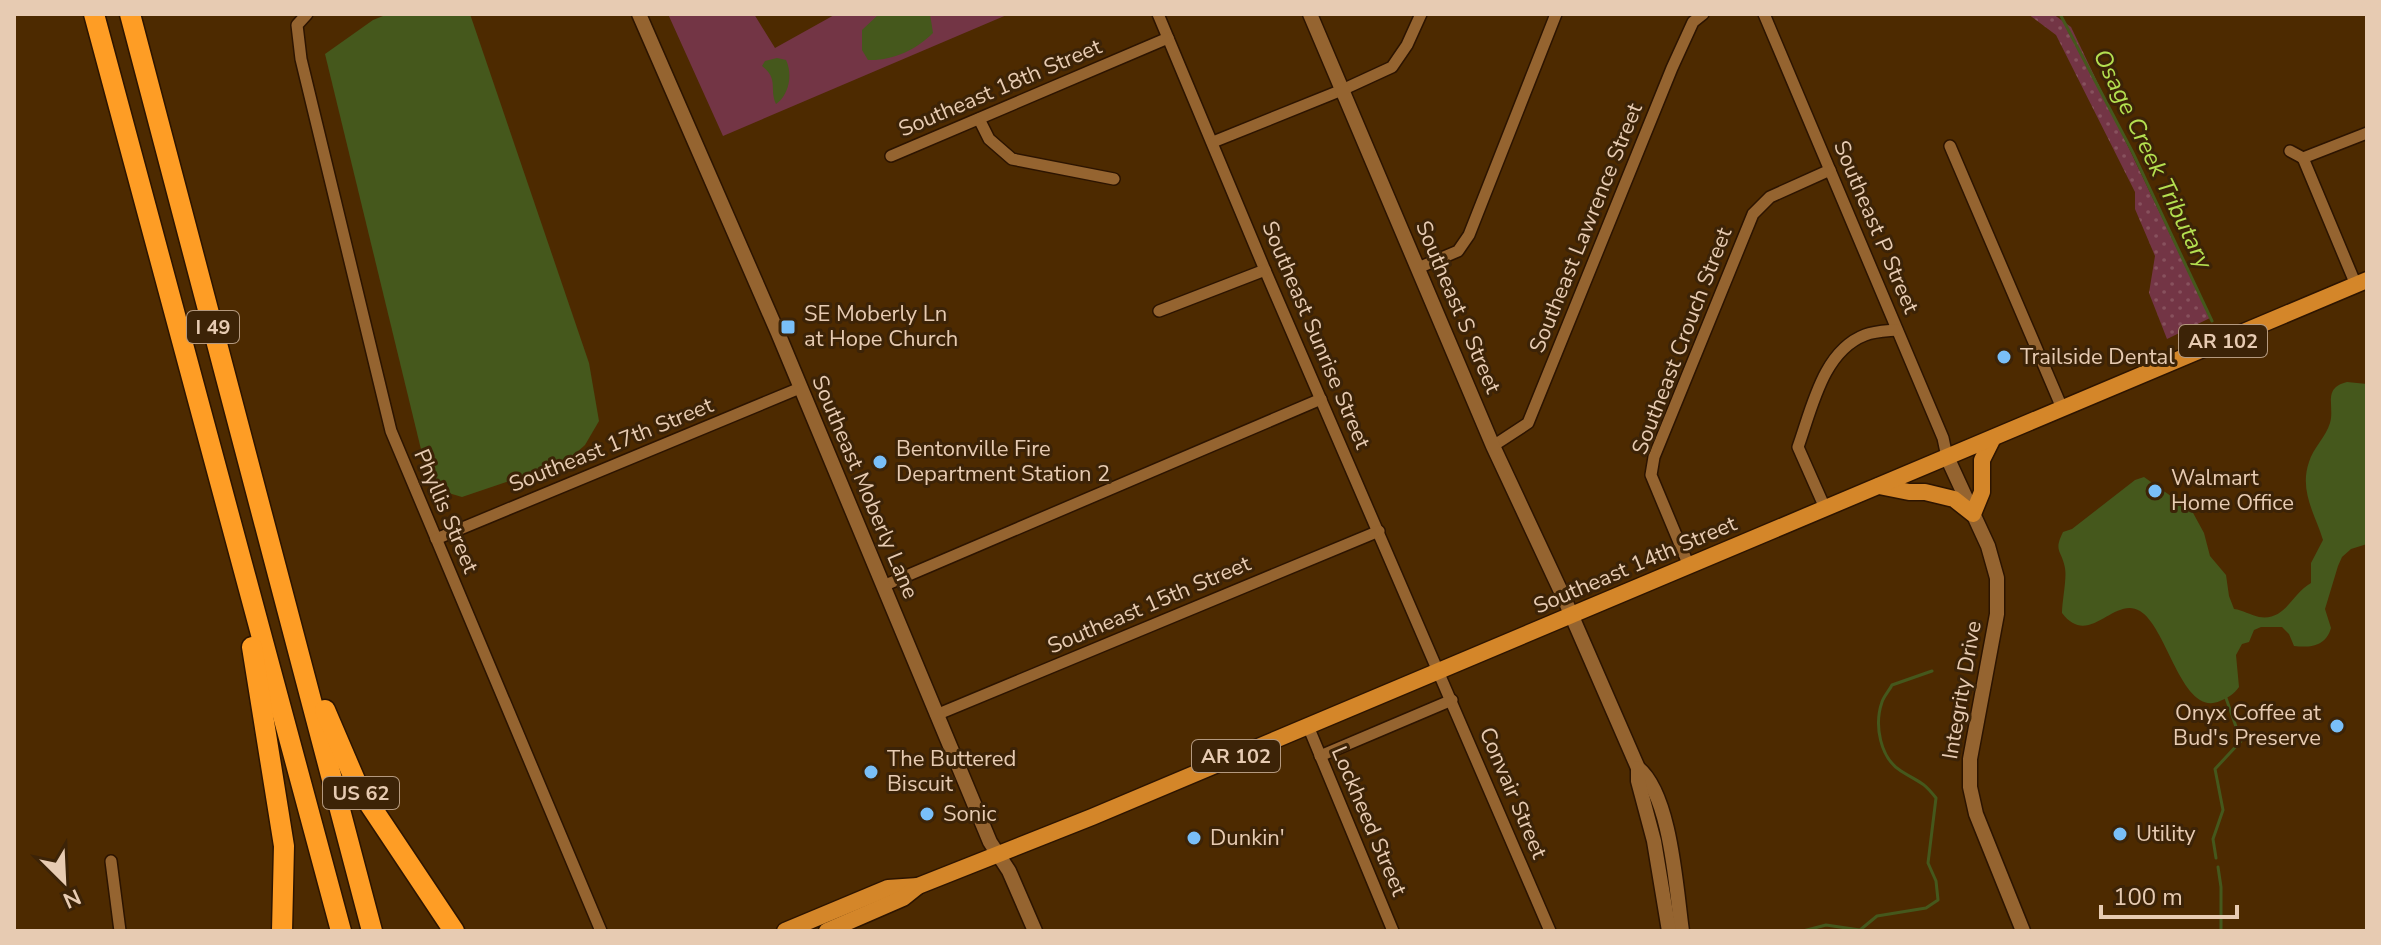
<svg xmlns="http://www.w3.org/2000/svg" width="2381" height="945" font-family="'Nunito Sans',sans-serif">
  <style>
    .green { fill: #733545 }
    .park { fill: url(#park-dots) }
    .water { fill: #45581c }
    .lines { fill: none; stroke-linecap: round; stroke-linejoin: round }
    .stream { stroke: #45581c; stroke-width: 3 }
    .minor-casing { stroke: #2c1400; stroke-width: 14 }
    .tertiary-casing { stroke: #2c1400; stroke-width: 17 }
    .primary-casing { stroke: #2c1400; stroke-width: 19 }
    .motorway-casing { stroke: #2c1400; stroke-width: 23 }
    .minor { stroke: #956430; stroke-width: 11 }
    .tertiary { stroke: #956430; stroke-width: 14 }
    .primary { stroke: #d48629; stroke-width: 16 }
    .motorway { stroke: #fe9d25; stroke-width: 20 }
    .poi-dot { fill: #79bff8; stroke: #3c2307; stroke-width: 3 }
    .labels { text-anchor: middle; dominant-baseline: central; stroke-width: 6; stroke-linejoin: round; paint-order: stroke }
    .shield { fill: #3c2307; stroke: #b4997f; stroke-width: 2 }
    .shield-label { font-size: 20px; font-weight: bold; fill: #e7cbb2 }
    .street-label { font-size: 22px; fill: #e7cbb2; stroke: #3c2307 }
    .poi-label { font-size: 22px; fill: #e7cbb2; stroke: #3c2307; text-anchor: start }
    .water-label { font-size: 24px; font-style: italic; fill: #b4e050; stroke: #3c2307 }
  </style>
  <defs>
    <pattern id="park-dots" width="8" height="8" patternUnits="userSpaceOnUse" patternTransform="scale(2)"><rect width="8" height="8" fill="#733545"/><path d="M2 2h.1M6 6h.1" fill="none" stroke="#87515d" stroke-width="1.8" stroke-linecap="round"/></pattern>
  </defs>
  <rect width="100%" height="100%" fill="#4d2a00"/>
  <polygon class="green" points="668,14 754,14 775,48 836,14 1009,14 723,136"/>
  <polygon class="park" points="2028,14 2053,14 2071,27 2210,318 2167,339 2149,293 2155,256 2135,209 2135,192 2056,35"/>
  <g class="water">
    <polygon points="388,14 470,14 589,363 599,421 585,445 566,462 462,497 435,489 427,474 325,54 373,20"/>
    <path d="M 879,14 L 930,14 L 933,33 C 916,50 892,61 868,60 L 862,50 L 862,30 Z"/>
    <path d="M 777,58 L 786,60 C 793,75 789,95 776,104 C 769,89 779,79 762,66 L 765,61 Z"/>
    <path d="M 2347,382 L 2367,384 L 2367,544 L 2351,549 L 2342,557 L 2338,566 L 2325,609 L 2331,628 C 2326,646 2311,648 2294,646 L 2289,634 L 2282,627 L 2261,627 L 2254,630 L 2249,642 L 2242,644 L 2236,655 L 2239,687 C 2234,694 2228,698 2220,701 C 2182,718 2168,628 2140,611 C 2114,595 2089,649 2062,613 C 2062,601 2067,579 2065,568 C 2062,550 2053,552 2063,532 L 2072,529 L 2135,480 L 2144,477 L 2192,511 L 2204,533 L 2210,556 L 2226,575 L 2229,596 L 2234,609 C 2243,610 2250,615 2259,617 C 2286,621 2291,594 2311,583 L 2311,563 L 2323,540 C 2315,514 2299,491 2309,462 C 2313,448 2326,437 2330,423 C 2335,406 2322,388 2347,382 Z"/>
  </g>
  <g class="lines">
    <g class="stream">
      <polyline points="2060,14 2133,153 2212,321"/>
      <polyline points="2216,858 2213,839 2223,810 2215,769 2241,741 2226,698"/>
      <polyline points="2218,867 2221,887 2221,931"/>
      <path d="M 1803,931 L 1826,925 L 1860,930 L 1877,916 L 1926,908 L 1938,900 L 1936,881 L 1928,863 L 1936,798 C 1922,780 1918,782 1901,771 C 1880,758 1874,725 1882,702 C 1884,696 1889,691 1892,685 L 1932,671"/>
    </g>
    <g class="minor-casing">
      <g id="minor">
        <polyline points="307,14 297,25 301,59 391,431 601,931"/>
        <polyline points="1158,14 1265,270 1550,931"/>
        <polyline points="1764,14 1943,438 1947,457"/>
        <polyline points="979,119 989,139 1012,159 1114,179"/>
        <polyline points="1213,142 1342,90 1392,67 1407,45 1421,14"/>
        <polyline points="1950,146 2062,408"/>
        <polyline points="2290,151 2303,158"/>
        <polyline points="891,156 1168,38"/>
        <polyline points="1418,268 1458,251 1469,235 1556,14"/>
        <polyline points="2356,285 2303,158 2367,133"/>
        <polyline points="1159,311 1265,270"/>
        <polyline points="1493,446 1528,423 1672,68 1693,22 1703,14"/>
        <path d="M 1825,508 L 1798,447 C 1812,408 1823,351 1865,335 C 1875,331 1887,331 1897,330"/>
        <polyline points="436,539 800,388"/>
        <polyline points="1689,566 1651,475 1654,457 1753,214 1770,197 1830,170"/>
        <polyline points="883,586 1321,399"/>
        <polyline points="936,715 1379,531"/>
        <polyline points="1308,726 1393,931"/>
        <polyline points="1320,756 1452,700"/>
        <polyline points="111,861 120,931"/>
      </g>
    </g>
    <g class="tertiary-casing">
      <g id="tertiary">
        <polyline points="639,14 778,333 990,842 1009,871 1035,931"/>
        <path d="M 1310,14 L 1493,446 L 1564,598 L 1638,768 C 1671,795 1676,889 1682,931"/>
        <polyline points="1947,457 1988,546 1997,578 1997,614 1970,759 1970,787 1976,814 2023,931"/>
        <polyline points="1638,768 1638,781 1654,841 1669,931"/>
      </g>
    </g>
    <g class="primary-casing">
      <g id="primary">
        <polyline points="1879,486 1909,492 1925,492 1954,499 1973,514 1982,492 1982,460 1993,438"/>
        <polyline points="785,931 888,888 918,886"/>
        <polyline points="827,931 903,898 918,886 1092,817 2367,280"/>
      </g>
    </g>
    <g class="motorway-casing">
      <g id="motorway">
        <polyline points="94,14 341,931"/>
        <polyline points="130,14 372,931"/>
        <polyline points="252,647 284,846 282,931"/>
        <polyline points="325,710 358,787 454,931"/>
      </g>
    </g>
    <use href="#minor" class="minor"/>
    <use href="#tertiary" class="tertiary"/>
    <use href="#primary" class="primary"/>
    <use href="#motorway" class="motorway"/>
  </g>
  <g class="poi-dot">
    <rect x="780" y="319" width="16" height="16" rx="4"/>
    <circle cx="2004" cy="357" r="8"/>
    <circle cx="880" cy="462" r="8"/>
    <circle cx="2155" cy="491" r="8"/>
    <circle cx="2337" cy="726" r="8"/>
    <circle cx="871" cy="772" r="8"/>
    <circle cx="927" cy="814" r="8"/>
    <circle cx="2120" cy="834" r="8"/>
    <circle cx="1194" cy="838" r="8"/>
  </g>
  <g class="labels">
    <g class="shield">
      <rect x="187" y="311" width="52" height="32" rx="6"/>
      <rect x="2179" y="325" width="88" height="32" rx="6"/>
      <rect x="1192" y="740" width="88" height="32" rx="6"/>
      <rect x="323" y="777" width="76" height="32" rx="6"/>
    </g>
    <g class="shield-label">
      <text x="213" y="327">I 49</text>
      <text x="2223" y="341">AR 102</text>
      <text x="1236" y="756">AR 102</text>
      <text x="361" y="793">US 62</text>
    </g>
    <g class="street-label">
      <text transform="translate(1000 88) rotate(-23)">Southeast 18th Street</text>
      <text transform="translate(1876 227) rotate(67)">Southeast P Street</text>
      <text transform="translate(1586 228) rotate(-68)">Southeast Lawrence Street</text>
      <text transform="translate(1458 307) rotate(67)">Southeast S Street</text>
      <text transform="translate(1316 335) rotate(67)">Southeast Sunrise Street</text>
      <text transform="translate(1682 341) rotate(-69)">Southeast Crouch Street</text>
      <text transform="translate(611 445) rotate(-22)">Southeast 17th Street</text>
      <text transform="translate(865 487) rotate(67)">Southeast Moberly Lane</text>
      <text transform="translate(446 511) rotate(67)">Phyllis Street</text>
      <text transform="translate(1635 565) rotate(-23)">Southeast 14th Street</text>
      <text transform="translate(1149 605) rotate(-23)">Southeast 15th Street</text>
      <text transform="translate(1962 690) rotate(-80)">Integrity Drive</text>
      <text transform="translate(1513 793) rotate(67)">Convair Street</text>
      <text transform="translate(1369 821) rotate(67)">Lockheed Street</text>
    </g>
    <g class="poi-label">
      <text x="804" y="314">SE Moberly Ln<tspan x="804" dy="25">at Hope Church</tspan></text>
      <text x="2020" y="357">Trailside Dental</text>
      <text x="896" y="449">Bentonville Fire<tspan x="896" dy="25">Department Station 2</tspan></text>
      <text x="2171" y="478">Walmart<tspan x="2171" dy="25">Home Office</tspan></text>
      <text x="2321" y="713" text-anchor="end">Onyx Coffee at<tspan x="2321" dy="25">Bud's Preserve</tspan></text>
      <text x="887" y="759">The Buttered<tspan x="887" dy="25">Biscuit</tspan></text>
      <text x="943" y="814">Sonic</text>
      <text x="2136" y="834">Utility</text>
      <text x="1210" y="838">Dunkin'</text>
    </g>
    <g class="water-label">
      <text transform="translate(2153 159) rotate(64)">Osage Creek Tributary</text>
    </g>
  </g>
  <rect width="2381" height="945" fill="none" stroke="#e7cbb2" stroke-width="32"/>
  <g transform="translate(64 881) rotate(156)" stroke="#3c2307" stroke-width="6" paint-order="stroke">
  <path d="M0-6L14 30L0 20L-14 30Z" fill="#e7cbb2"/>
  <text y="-12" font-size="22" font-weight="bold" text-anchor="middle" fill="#e7cbb2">N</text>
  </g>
  <path d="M2101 905v12h136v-12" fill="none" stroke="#e7cbb2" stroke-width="4"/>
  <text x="2113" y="905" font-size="24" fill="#e7cbb2" stroke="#3c2307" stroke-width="6" paint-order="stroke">100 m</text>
</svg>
